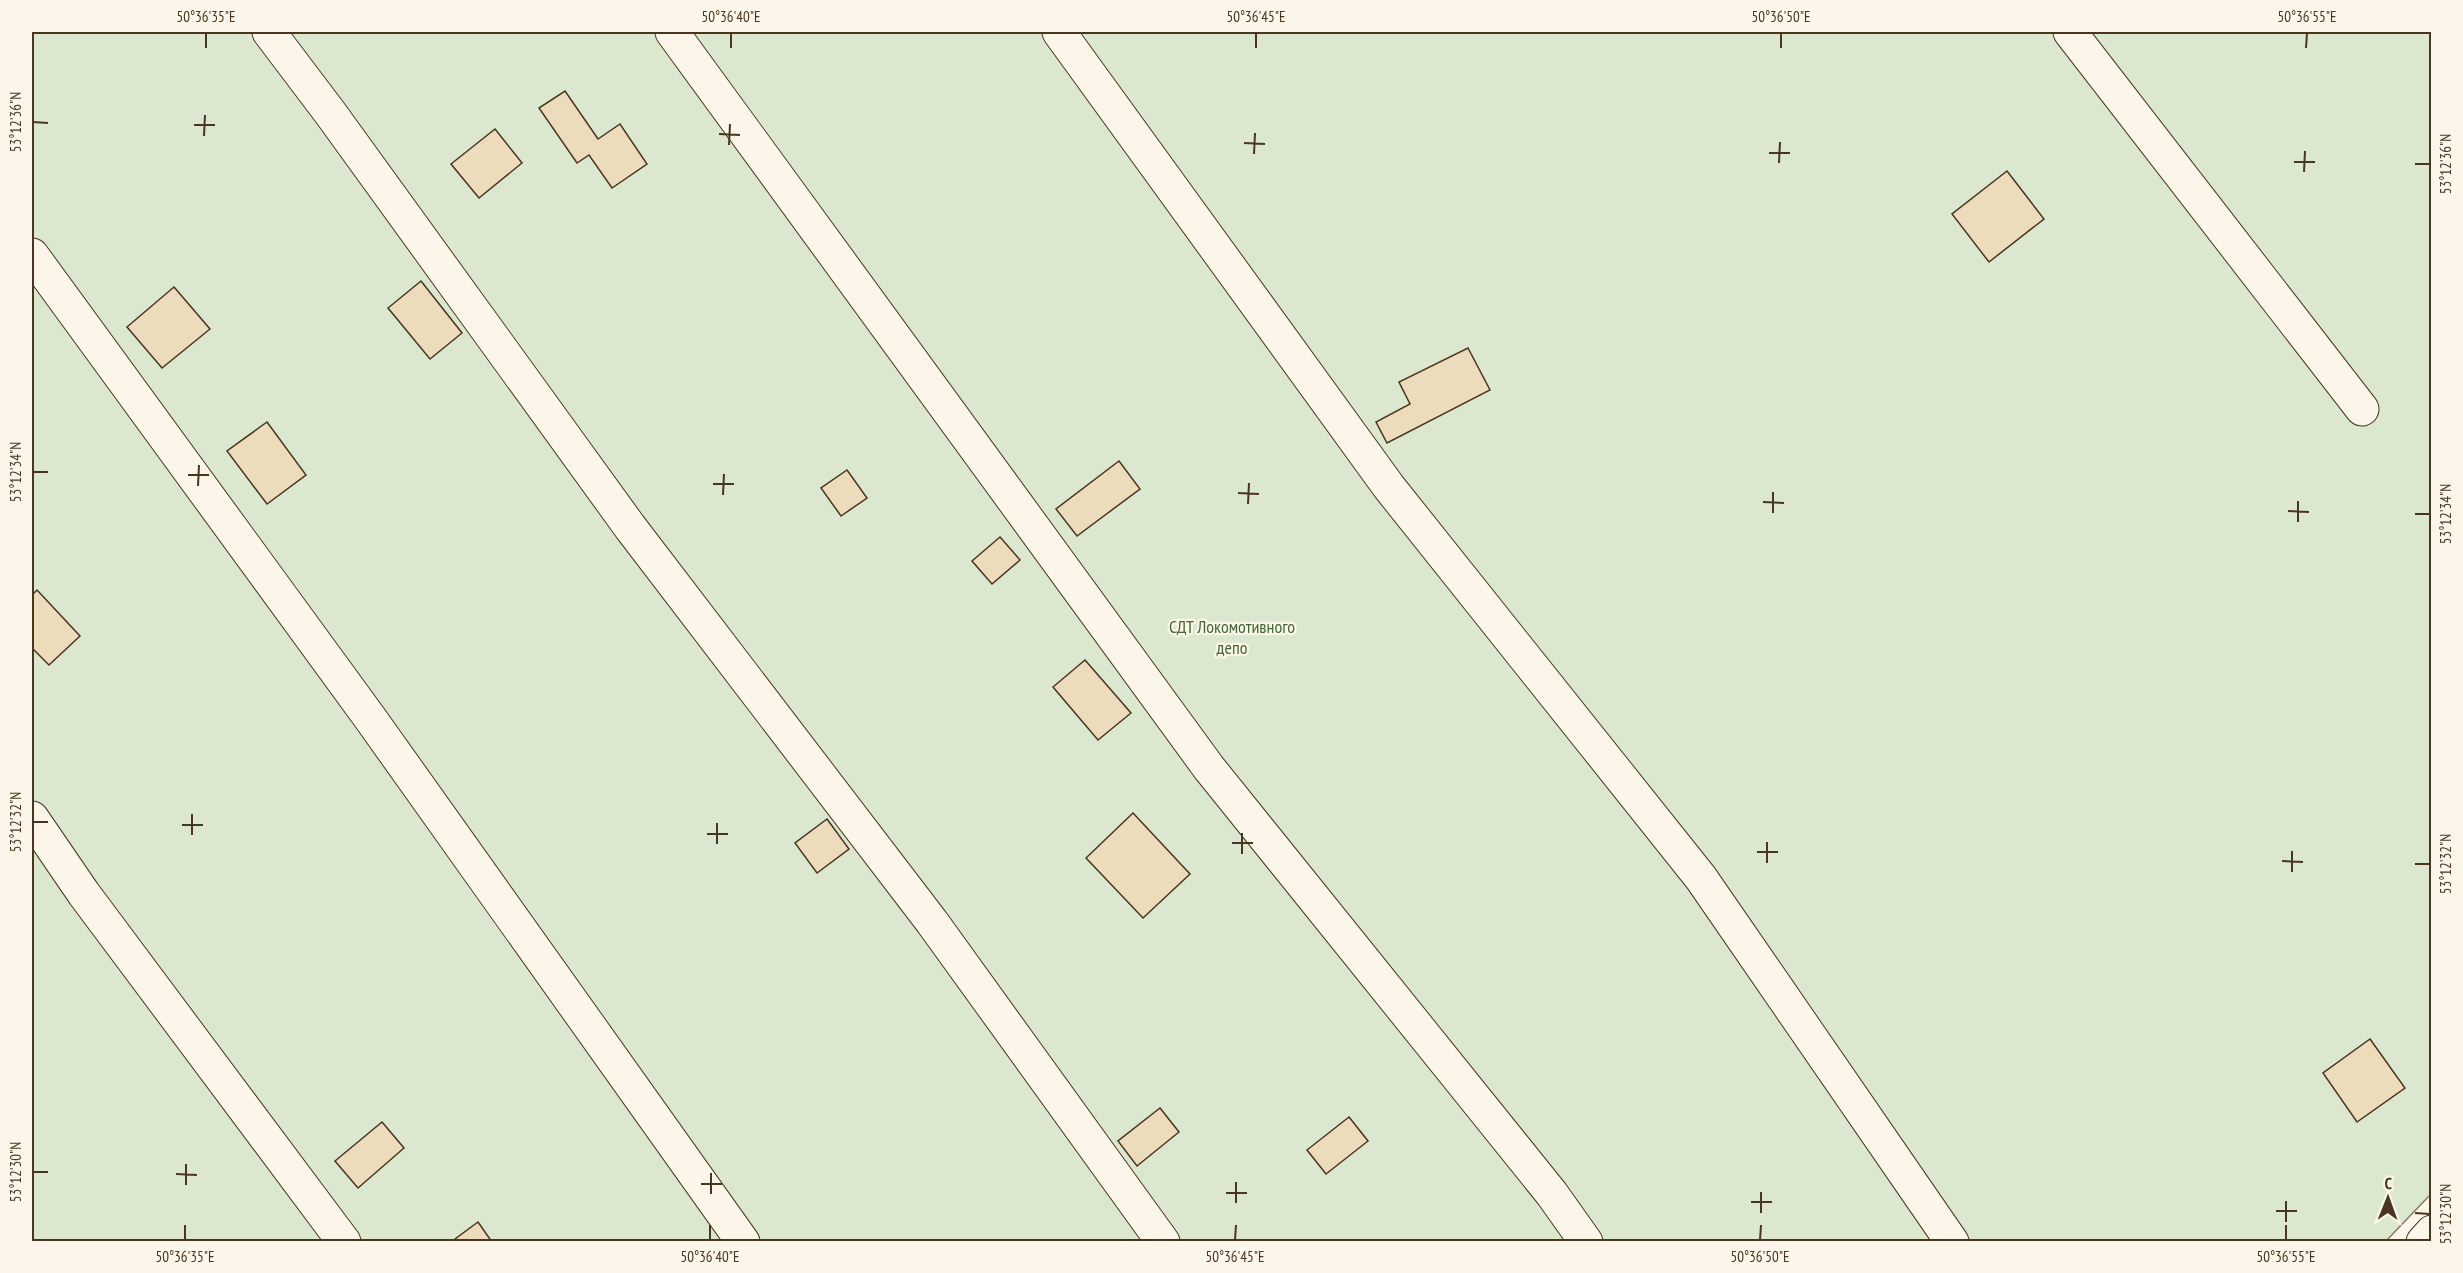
<svg xmlns="http://www.w3.org/2000/svg" width="2463" height="1273" font-family="'PT Sans Narrow',sans-serif">
  <style>
    .green { fill: #dce7d0; stroke: #887966; stroke-width: 1.5 }
    .building { fill: #ecdcbc; stroke: #4a3520; stroke-width: 1.5 }
    .lines { fill: none; stroke-linecap: round; stroke-linejoin: round }
    .minor-casing { stroke: #4a3520; stroke-width: 35 }
    .minor { stroke: #fbf6e9; stroke-width: 33 }
    .ticks { fill: none; stroke: #4a3520; stroke-width: 2 }
    .labels { text-anchor: middle; dominant-baseline: central; stroke-width: 4.5; stroke-linejoin: round; paint-order: stroke }
    .park-label { font-size: 18px; fill: #436837; stroke: #fbf6e9 }
    .neatline { fill: none; stroke: #4a3520; stroke-width: 2 }
    .ticks-label { font-size: 15px; text-anchor: middle; fill: #4a3520 }
  </style>
  <rect width="100%" height="100%" fill="#fbf6e9"/>
  <polygon class="green" points="32,32 2431,32 2431,1194 2385,1242 32,1241"/>
  <g class="building">
    <polygon points="565,91 598,139 620,124 647,164 612,188 589,155 577,163 539,108"/>
    <polygon points="495,129 522,163 479,198 451,164"/>
    <polygon points="2007,171 2044,219 1989,262 1952,214"/>
    <polygon points="421,281 462,333 430,359 388,308"/>
    <polygon points="174,287 210,329 162,368 127,327"/>
    <polygon points="1468,348 1490,390 1387,443 1376,422 1410,404 1399,382"/>
    <polygon points="267,422 306,475 267,504 227,451"/>
    <polygon points="1119,461 1140,489 1077,536 1056,509"/>
    <polygon points="847,470 867,498 841,516 821,488"/>
    <polygon points="1000,537 1020,560 992,584 972,561"/>
    <polygon points="37,590 80,636 49,665 32,648 32,595"/>
    <polygon points="1085,660 1131,713 1098,740 1053,687"/>
    <polygon points="1133,813 1190,874 1143,918 1086,858"/>
    <polygon points="827,819 849,849 817,873 795,843"/>
    <polygon points="2370,1039 2405,1088 2357,1122 2323,1073"/>
    <polygon points="1160,1108 1179,1132 1137,1166 1118,1141"/>
    <polygon points="1349,1117 1368,1141 1326,1174 1307,1150"/>
    <polygon points="382,1122 404,1148 358,1188 335,1161"/>
    <polygon points="478,1222 492,1242 451,1242"/>
  </g>
  <g class="lines">
    <g class="minor-casing">
      <g id="minor">
        <polyline points="269,32 331,114 630,527 932,922 1163,1242"/>
        <polyline points="672,32 1209,768 1552,1194 1586,1242"/>
        <polyline points="1059,32 1389,487 1701,878 1952,1242"/>
        <polyline points="2070,32 2362,409"/>
        <polyline points="32,255 370,718 743,1242"/>
        <polyline points="32,818 84,894 344,1242"/>
        <polyline points="2423,1242 2432,1232"/>
      </g>
    </g>
    <use href="#minor" class="minor"/>
  </g>
  <path class="ticks" d="M 206,48 L 206,33M 731,48 L 731,33M 1256,48 L 1256,33M 1781,48 L 1781,33M 2306,48 L 2307,33M 33,122 L 48,123M 194,125 L 215,125M 719,134 L 740,135M 204,136 L 205,115M 1244,143 L 1265,144M 729,145 L 730,124M 1769,153 L 1790,153M 1254,154 L 1255,133M 2294,162 L 2315,162M 1779,163 L 1780,142M 2415,164 L 2430,164M 2304,172 L 2305,151M 33,472 L 48,472M 188,475 L 209,475M 713,484 L 734,484M 198,486 L 199,465M 1238,493 L 1259,494M 723,495 L 724,474M 1763,502 L 1784,503M 1248,504 L 1249,483M 2288,511 L 2309,512M 1773,513 L 1773,492M 2415,514 L 2430,514M 2298,522 L 2298,501M 33,822 L 48,822M 182,825 L 203,825M 707,834 L 728,834M 192,835 L 192,814M 1232,843 L 1253,843M 717,844 L 717,823M 1757,852 L 1778,852M 1242,854 L 1242,833M 2282,861 L 2303,862M 1767,863 L 1767,842M 2415,864 L 2430,864M 2292,872 L 2292,851M 33,1172 L 48,1172M 176,1174 L 197,1175M 701,1184 L 722,1184M 186,1185 L 186,1164M 1226,1193 L 1247,1193M 711,1194 L 711,1173M 1751,1202 L 1772,1202M 1236,1203 L 1236,1182M 2276,1211 L 2297,1211M 1761,1213 L 1761,1192M 2415,1213 L 2430,1214M 2286,1222 L 2286,1201M 185,1240 L 185,1225M 710,1240 L 710,1225M 1235,1240 L 1236,1225M 1760,1240 L 1761,1225M 2286,1240 L 2286,1225"/>
  <g class="labels">
    <g class="park-label">
      <text x="1232" y="626">СДТ Локомотивного<tspan x="1232" dy="21">депо</tspan></text>
    </g>
  </g>
  <rect width="2463" height="1273" fill="none" stroke="#fbf6e9" stroke-width="66"/>
  <g transform="translate(2388 1198) rotate(1)" stroke="#fbf6e9" stroke-width="4.5" paint-order="stroke">
  <path d="M0-4.5L10 22L0 15L-10 22Z" fill="#4a3520"/>
  <text y="-9" font-size="16" font-weight="bold" text-anchor="middle" fill="#4a3520">С</text>
  </g>
  <rect x="33" y="33" width="2397" height="1207" class="neatline"/>
  <g class="ticks-label">
    <text x="206" y="22">50°36'35"E</text>
    <text x="731" y="22">50°36'40"E</text>
    <text x="1256" y="22">50°36'45"E</text>
    <text x="1781" y="22">50°36'50"E</text>
    <text x="2307" y="22">50°36'55"E</text>
    <text transform="translate(16 122) rotate(-90)" y="5">53°12'36"N</text>
    <text transform="translate(2446 164) rotate(-90)" y="5">53°12'36"N</text>
    <text transform="translate(16 472) rotate(-90)" y="5">53°12'34"N</text>
    <text transform="translate(2446 514) rotate(-90)" y="5">53°12'34"N</text>
    <text transform="translate(16 822) rotate(-90)" y="5">53°12'32"N</text>
    <text transform="translate(2446 864) rotate(-90)" y="5">53°12'32"N</text>
    <text transform="translate(16 1172) rotate(-90)" y="5">53°12'30"N</text>
    <text transform="translate(2446 1214) rotate(-90)" y="5">53°12'30"N</text>
    <text x="185" y="1262">50°36'35"E</text>
    <text x="710" y="1262">50°36'40"E</text>
    <text x="1235" y="1262">50°36'45"E</text>
    <text x="1760" y="1262">50°36'50"E</text>
    <text x="2286" y="1262">50°36'55"E</text>
  </g>
</svg>
